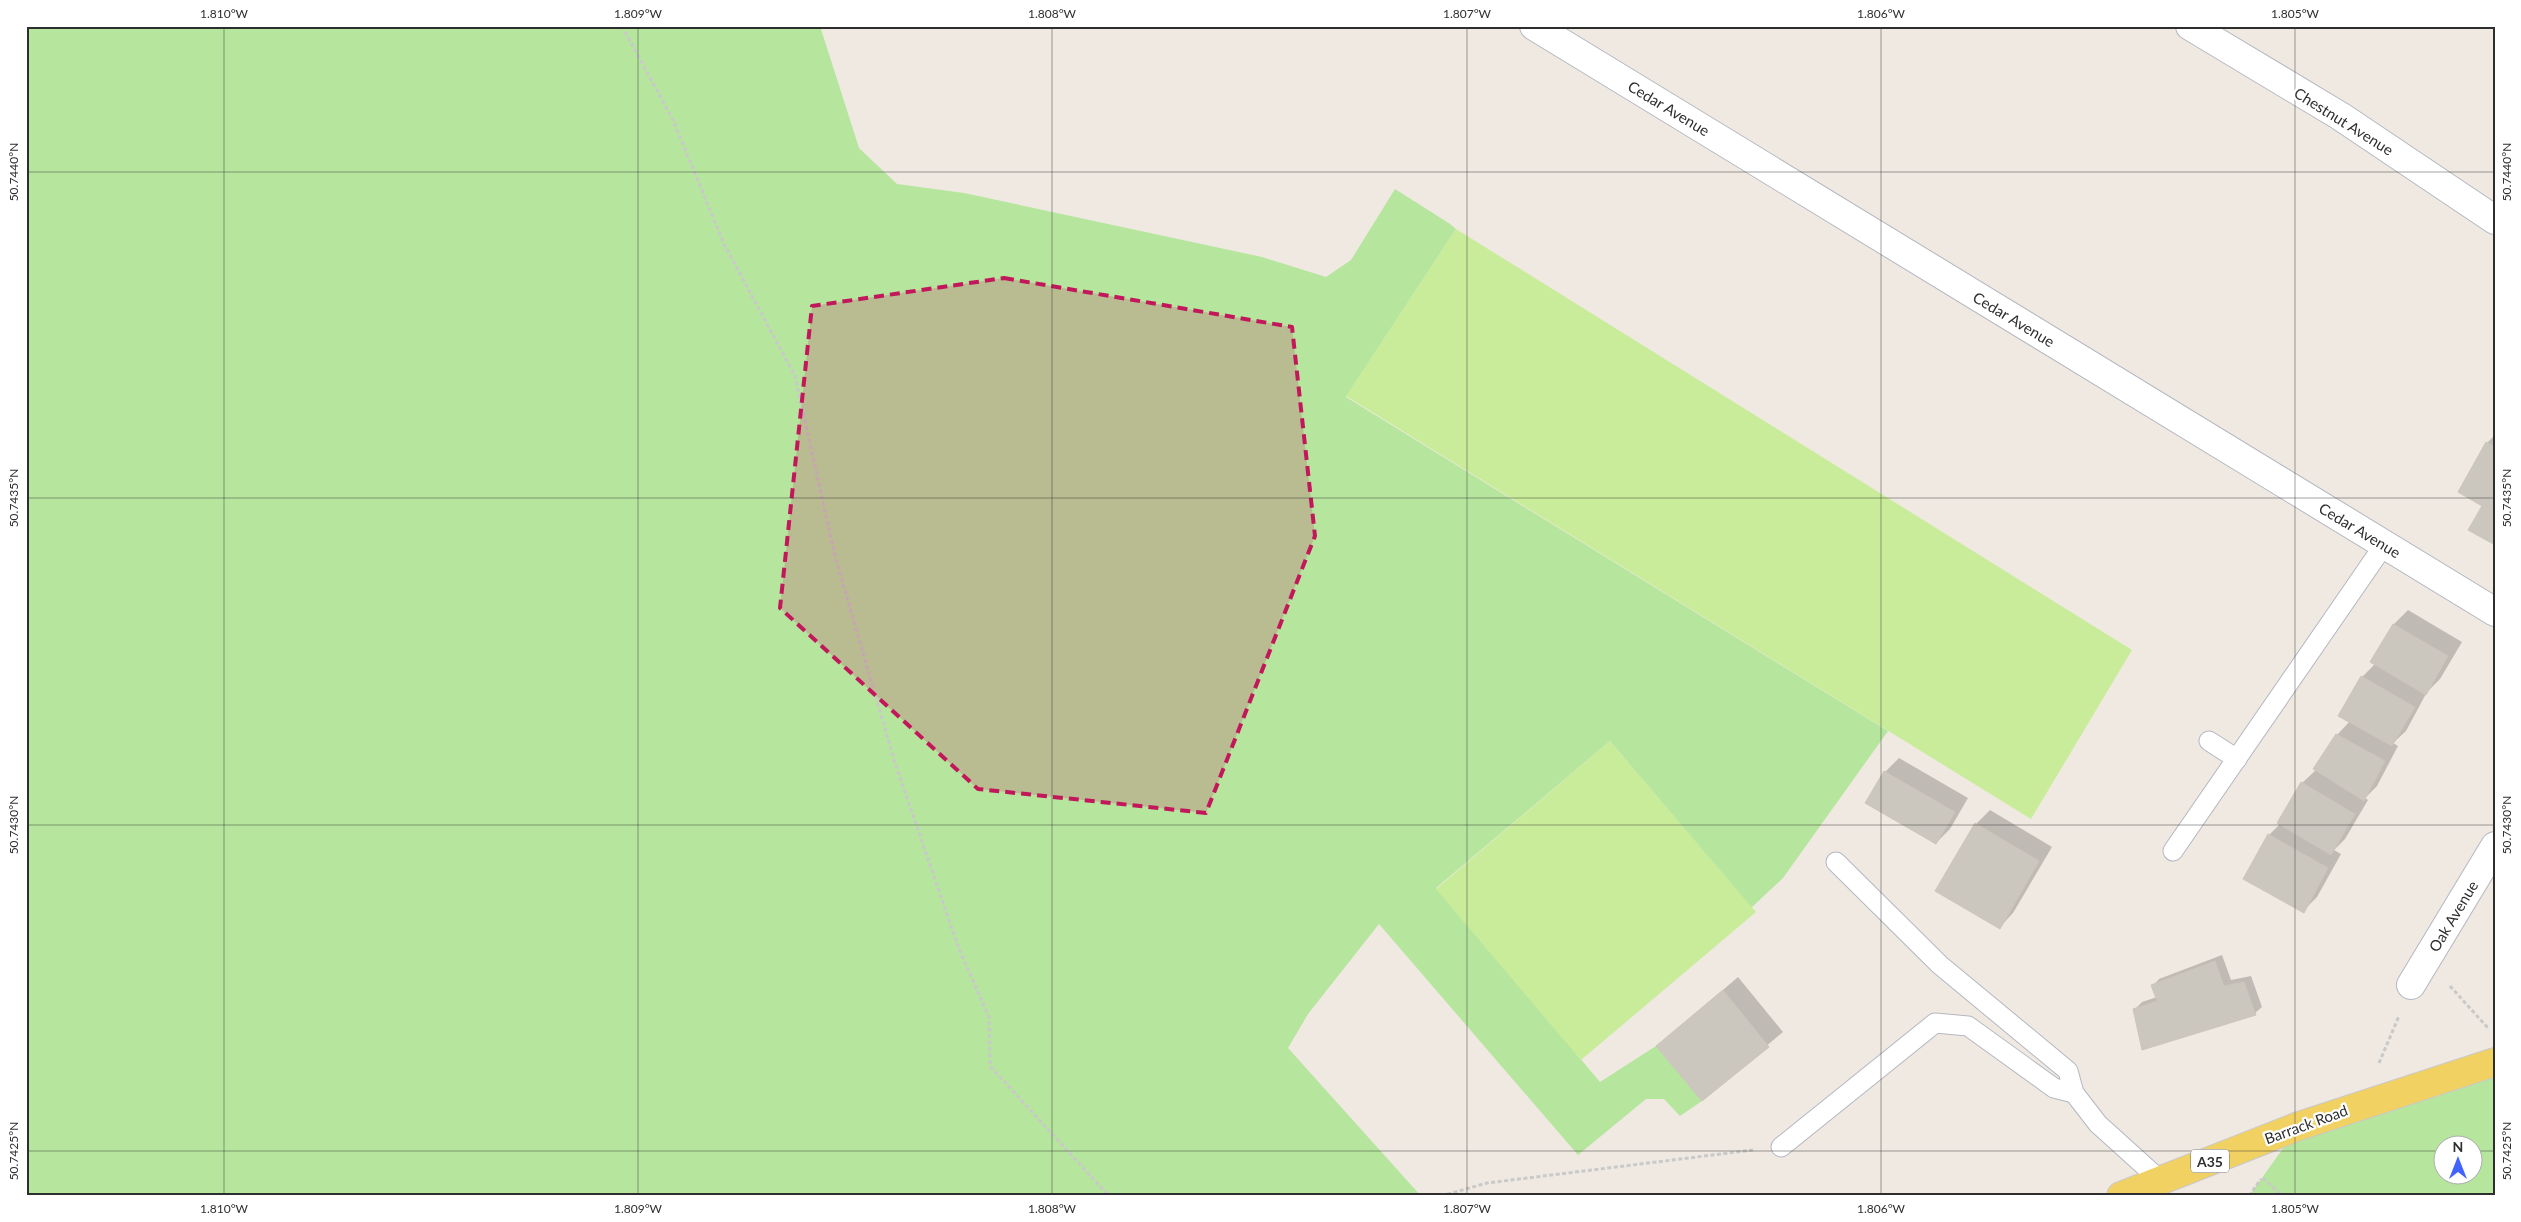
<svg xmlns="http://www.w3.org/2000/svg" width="2521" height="1222" font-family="Lato,sans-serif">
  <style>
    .green { fill: #b6e59e; fill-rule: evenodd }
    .pitch { fill: #c9ec9a }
    .shadow { fill: #0003 }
    .building { fill: #cbc7bf; stroke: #cbc5ba }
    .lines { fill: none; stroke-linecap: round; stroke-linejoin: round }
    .lane-casing { stroke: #b4b7c1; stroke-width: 21 }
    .street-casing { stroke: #b4b7c1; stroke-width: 30 }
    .primary-casing { stroke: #c9c9c9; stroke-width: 30 }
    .path { stroke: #c9c9c9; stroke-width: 3; stroke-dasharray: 4 2.5; stroke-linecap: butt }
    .lane { stroke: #fff; stroke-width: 19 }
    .street { stroke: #fff; stroke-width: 28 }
    .primary { stroke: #f2d163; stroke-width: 28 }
    .marked { fill: #c2185b; fill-opacity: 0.2; stroke: #c2185b; stroke-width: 4; stroke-dasharray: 10 6; stroke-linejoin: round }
    .ticks { fill: none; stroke: #2e2e2e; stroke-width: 1; stroke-opacity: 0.45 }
    .labels { text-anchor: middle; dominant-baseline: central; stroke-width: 4.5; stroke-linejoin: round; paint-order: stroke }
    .shield { fill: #fff; stroke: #6d6d6d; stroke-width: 1 }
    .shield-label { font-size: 14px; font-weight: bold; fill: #2e2e2e }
    .street-label { font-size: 15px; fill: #2e2e2e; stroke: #fff }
    .neatline { fill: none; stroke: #2e2e2e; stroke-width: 2 }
    .ticks-label { font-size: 12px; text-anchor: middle; fill: #2e2e2e }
  </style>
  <rect width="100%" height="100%" fill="#efe9e1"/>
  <g class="green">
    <polygon points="26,26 820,26 859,148 897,184 964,193 1262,257 1326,277 1351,260 1395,189 1450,224 1456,229 1346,397 1888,731 1783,878 1751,908 1610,741 1436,888 1600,1082 1656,1046 1702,1101 1680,1116 1664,1099 1646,1099 1578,1155 1379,924 1308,1014 1288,1048 1421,1196 26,1196"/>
    <path d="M 2495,1062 L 2495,1196 L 2249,1196 L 2299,1126 ZM 2444,1144 L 2474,1144 L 2474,1174 L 2444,1174 Z"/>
  </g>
  <g class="pitch">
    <polygon points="1456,229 2132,650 2031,819 1346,396"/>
    <polygon points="1610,741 1756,912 1581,1060 1436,889"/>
  </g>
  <g class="shadow">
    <polygon points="2495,435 2495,543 2484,506 2487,443"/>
    <polygon points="2408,610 2462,642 2440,679 2427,692 2406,731 2393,743 2398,746 2377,786 2365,798 2368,800 2345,839 2334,850 2341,854 2317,897 2303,911 2269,835 2280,824 2302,783 2316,770 2337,735 2350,721 2340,715 2362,677 2375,664 2372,662 2394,624"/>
    <polygon points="1899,758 1968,798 1950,829 1936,843 1885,772"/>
    <polygon points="1990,810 2052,847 2013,913 1999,928 1976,824"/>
    <polygon points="2222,955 2231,980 2251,976 2262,1007 2255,1013 2135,1009 2142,1002 2157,997 2153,986 2159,979"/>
    <polygon points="1738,977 1783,1032 1702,1100 1658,1046"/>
  </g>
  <g class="building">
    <polygon points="2486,442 2495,447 2495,545 2468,530 2482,506 2458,492"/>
    <polygon points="2393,624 2448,656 2426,695 2370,662"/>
    <polygon points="2361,676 2415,707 2392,746 2338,716"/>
    <polygon points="2336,734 2385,761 2364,801 2313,769"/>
    <polygon points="1884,771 1955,812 1936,844 1865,803"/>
    <polygon points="2301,782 2355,814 2331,855 2277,823"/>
    <polygon points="1975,823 2039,861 2000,929 1935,891"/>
    <polygon points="2268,834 2328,868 2304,913 2243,879"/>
    <polygon points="2215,961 2224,986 2244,982 2256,1015 2142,1050 2133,1009 2157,1001 2151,985"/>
    <polygon points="1723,990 1769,1047 1702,1101 1656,1046"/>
  </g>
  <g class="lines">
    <g class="lane-casing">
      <g id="lane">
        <polyline points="2209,741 2237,759"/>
        <polyline points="2173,851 2384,545"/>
        <polyline points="1836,862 1940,965 2068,1071 2074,1093 2098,1124 2160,1180"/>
        <polyline points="1781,1147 1935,1023 1968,1026 2054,1088 2074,1093"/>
      </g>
    </g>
    <g class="street-casing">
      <g id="street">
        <polyline points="1534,26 2495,612"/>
        <polyline points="2190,26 2340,116 2495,220"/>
        <polyline points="2411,985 2495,846"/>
      </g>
    </g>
    <g class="primary-casing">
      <polyline id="primary" points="2121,1196 2299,1126 2495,1062"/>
    </g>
    <g class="path">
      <polyline points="622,26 673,120 724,244 795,376 835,556 895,763 959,949 989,1017 990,1066 1109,1196"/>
      <polyline points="2450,986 2488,1028"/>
      <polyline points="2379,1063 2399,1016"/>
      <polyline points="2263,1178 2282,1196"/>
      <polyline points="1441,1196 1487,1183 1753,1150"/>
      <polyline points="2249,1196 2261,1179"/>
    </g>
    <use href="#lane" class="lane"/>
    <use href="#street" class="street"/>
    <use href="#primary" class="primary"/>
  </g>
  <path class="marked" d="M 1004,278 L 1292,327 L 1315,536 L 1206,813 L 978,789 L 780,608 L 812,306 Z"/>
  <path class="ticks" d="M 224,26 L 224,1196M 638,26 L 638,1196M 1052,26 L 1052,1196M 1467,26 L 1467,1196M 1881,26 L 1881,1196M 2295,26 L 2295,1196M 26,172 L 2495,172M 26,498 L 2495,498M 26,825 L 2495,825M 26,1151 L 2444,1151M 2474,1151 L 2495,1151"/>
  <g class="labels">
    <rect class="shield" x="2191" y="1149.5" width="38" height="23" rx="4"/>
    <g class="shield-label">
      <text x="2210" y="1161">A35</text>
    </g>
    <g class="street-label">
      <text transform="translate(1669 108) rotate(31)">Cedar Avenue</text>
      <text transform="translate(2344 121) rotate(32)">Chestnut Avenue</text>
      <text transform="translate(2014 319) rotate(31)">Cedar Avenue</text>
      <text transform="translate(2360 530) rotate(31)">Cedar Avenue</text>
      <text transform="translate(2453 916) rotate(-59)">Oak Avenue</text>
      <text transform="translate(2306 1124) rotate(-20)">Barrack Road</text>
    </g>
  </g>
  <rect width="2521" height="1222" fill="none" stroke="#ffffff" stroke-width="55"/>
  <g transform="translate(2458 1160)"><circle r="24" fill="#ffffff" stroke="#ababab"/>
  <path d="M0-4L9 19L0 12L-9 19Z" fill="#4264fb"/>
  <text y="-8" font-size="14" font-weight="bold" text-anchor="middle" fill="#2e2e2e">N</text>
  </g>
  <rect x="28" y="28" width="2466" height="1166" class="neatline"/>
  <g class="ticks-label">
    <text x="224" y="18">1.810°W</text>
    <text x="638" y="18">1.809°W</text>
    <text x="1052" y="18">1.808°W</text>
    <text x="1467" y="18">1.807°W</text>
    <text x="1881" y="18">1.806°W</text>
    <text x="2295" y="18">1.805°W</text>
    <text transform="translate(14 172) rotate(-90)" y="4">50.7440°N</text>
    <text transform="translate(2507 172) rotate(-90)" y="4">50.7440°N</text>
    <text transform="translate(14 498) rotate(-90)" y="4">50.7435°N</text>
    <text transform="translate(2507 498) rotate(-90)" y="4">50.7435°N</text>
    <text transform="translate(14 825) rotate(-90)" y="4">50.7430°N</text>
    <text transform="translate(2507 825) rotate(-90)" y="4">50.7430°N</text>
    <text transform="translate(14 1151) rotate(-90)" y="4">50.7425°N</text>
    <text transform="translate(2507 1151) rotate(-90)" y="4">50.7425°N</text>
    <text x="224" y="1213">1.810°W</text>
    <text x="638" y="1213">1.809°W</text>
    <text x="1052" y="1213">1.808°W</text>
    <text x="1467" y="1213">1.807°W</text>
    <text x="1881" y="1213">1.806°W</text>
    <text x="2295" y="1213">1.805°W</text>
  </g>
</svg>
